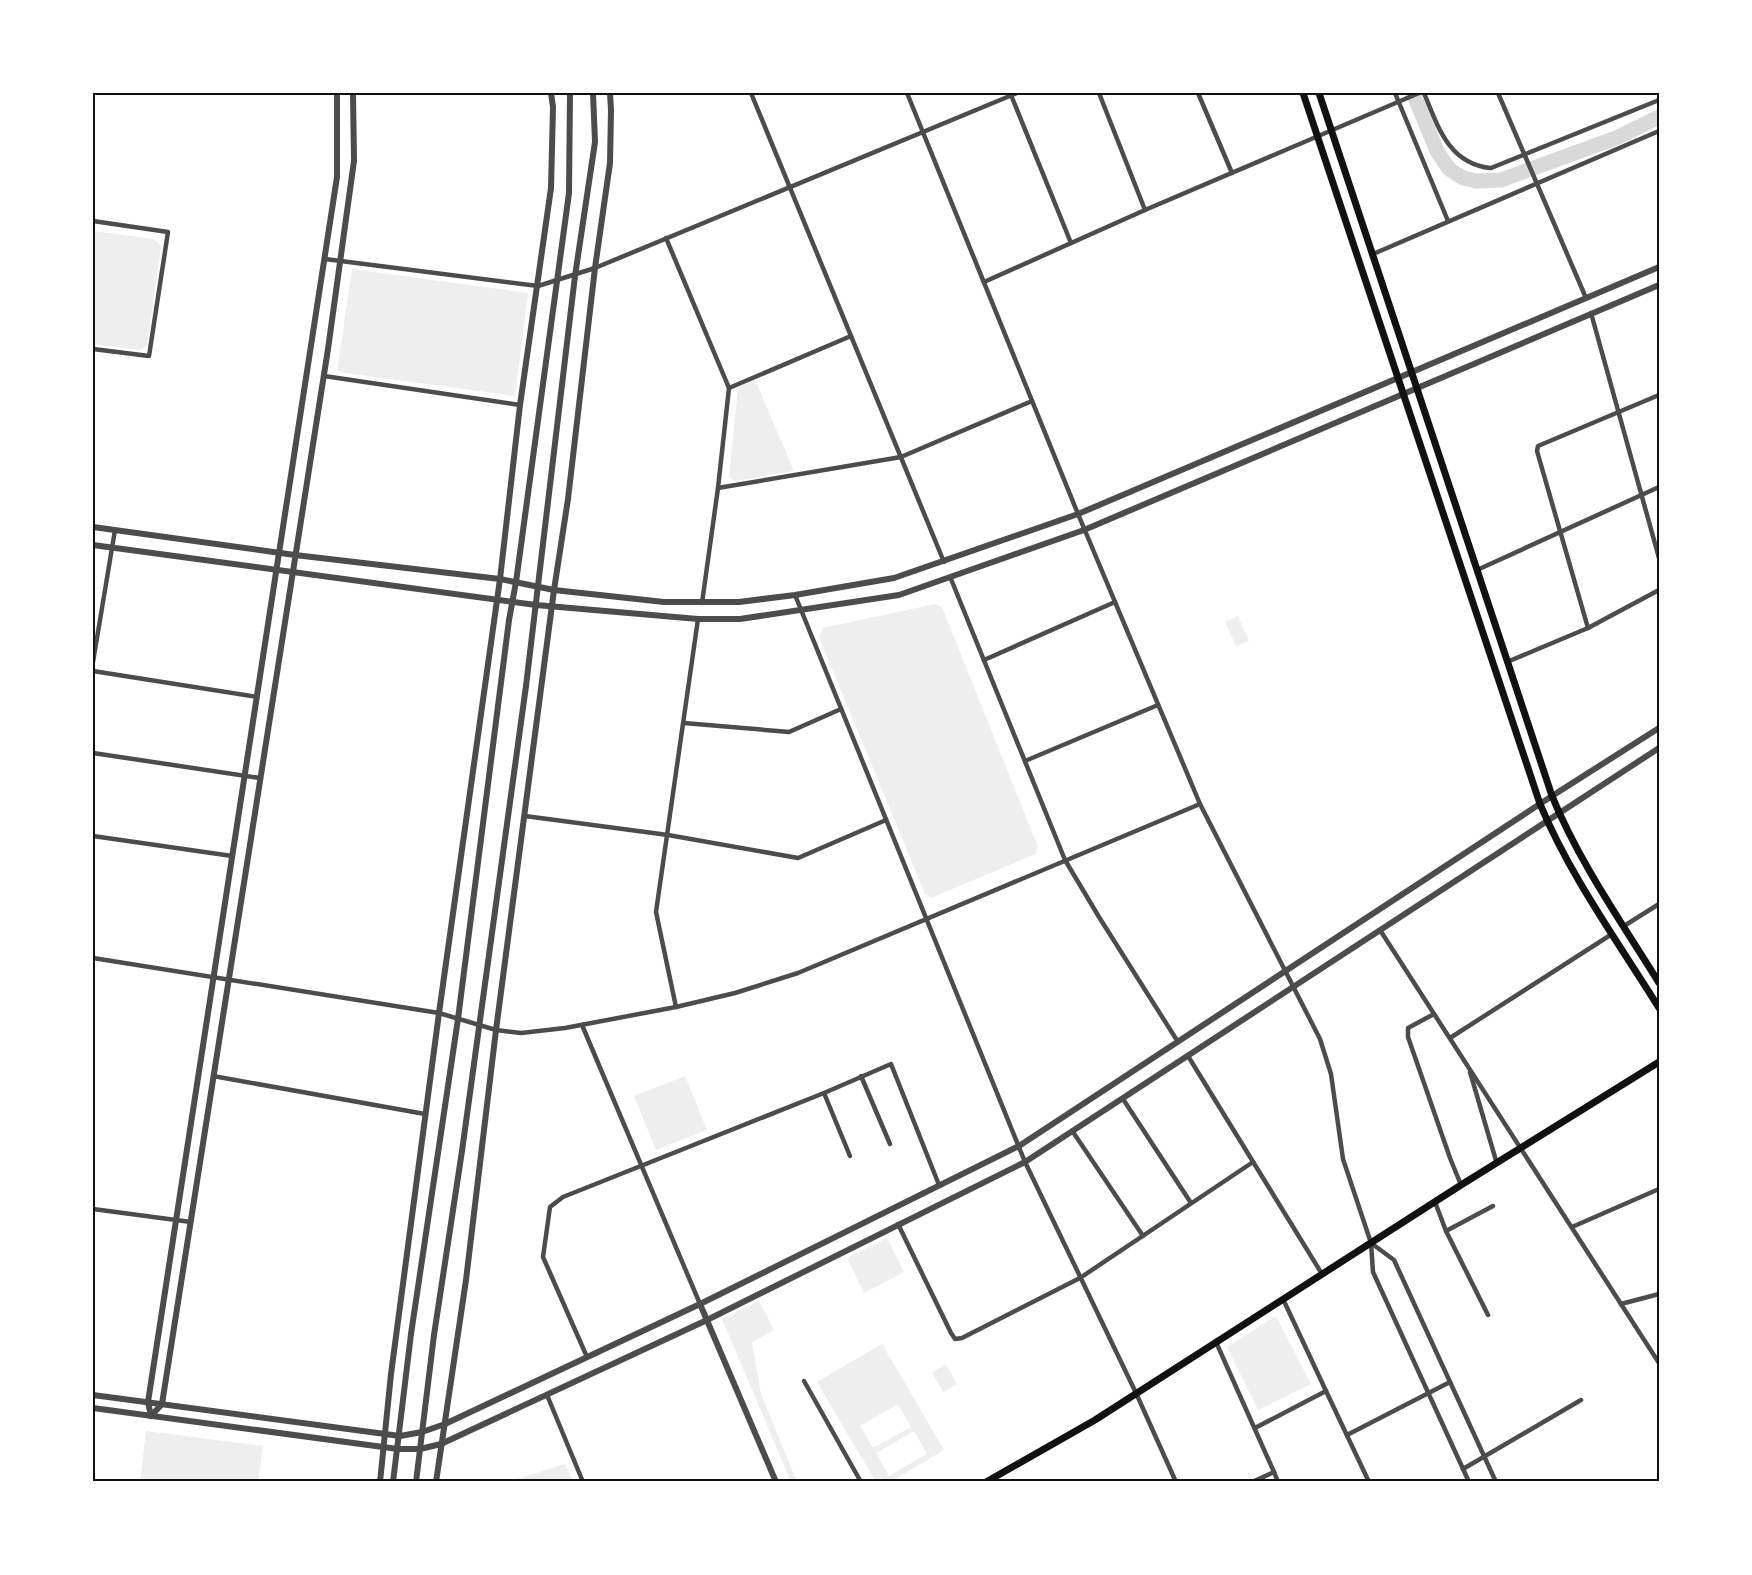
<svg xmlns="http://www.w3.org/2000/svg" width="1752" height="1575" font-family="'PT Serif',serif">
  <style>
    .green { fill: #eee; fill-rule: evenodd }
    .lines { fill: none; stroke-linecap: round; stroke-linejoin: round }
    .river { stroke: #d9d9d9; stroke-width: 15 }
    .minor { stroke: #4c4c4c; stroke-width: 4.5 }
    .tertiary { stroke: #4c4c4c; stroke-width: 6 }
    .secondary { stroke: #111; stroke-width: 7 }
    .neatline { fill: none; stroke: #111; stroke-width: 2 }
  </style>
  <rect width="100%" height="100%" fill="#fff"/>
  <g class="green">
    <polygon points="93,231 154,239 161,246 147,346 139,350 93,344"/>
    <polygon points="352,269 528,293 515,396 337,372"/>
    <polygon points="755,380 794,471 734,481 729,477 738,387"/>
    <polygon points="935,604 942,607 1038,847 1035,854 931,898 925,894 819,637 823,628"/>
    <polygon points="1238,616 1249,641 1236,646 1225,622"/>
    <polygon points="685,1076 707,1130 656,1150 634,1096"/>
    <polygon points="887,1238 904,1272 864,1293 847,1258"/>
    <polygon points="759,1301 774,1330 752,1342 761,1394 797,1482 791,1482 722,1319"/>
    <polygon points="1276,1316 1311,1384 1258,1410 1227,1347"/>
    <path d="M 882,1344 L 944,1450 L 890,1482 L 876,1482 L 817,1382 ZM 898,1404 L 911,1427 L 873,1448 L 860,1426 ZM 914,1431 L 927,1454 L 889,1476 L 876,1453 Z"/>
    <polygon points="946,1364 957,1384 943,1392 932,1373"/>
    <polygon points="146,1431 263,1446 258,1482 140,1482"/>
    <polygon points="565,1464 573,1482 507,1482"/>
  </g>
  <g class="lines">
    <polyline class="river" points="1413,93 1437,151 1449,169 1463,178 1476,181 1501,180 1616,138 1659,117"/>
    <g class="minor">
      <polyline points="751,93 944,562"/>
      <polyline points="907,93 1078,514 1200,804 1320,1039 1331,1074 1343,1159 1371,1243 1373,1272 1469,1482"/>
      <polyline points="1099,93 1145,210"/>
      <polyline points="1198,93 1232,173"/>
      <polyline points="1395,93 1448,221"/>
      <path d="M 1424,93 C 1438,127 1449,164 1491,168 L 1659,100"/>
      <polyline points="1498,93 1586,298"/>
      <polyline points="1011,95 1071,243"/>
      <polyline points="93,221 168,232 149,356 93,349"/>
      <polyline points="666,238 729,388 718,488 702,603"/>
      <polyline points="1373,254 1659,131"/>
      <polyline points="325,259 538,286 595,268 1017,93"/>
      <polyline points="984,282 1145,210 1419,93"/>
      <polyline points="1591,313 1659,558"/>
      <polyline points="324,376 520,405"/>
      <polyline points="729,388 851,336"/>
      <polyline points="718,488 901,457 1032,401"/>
      <polyline points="1477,570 1659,487"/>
      <polyline points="951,579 1065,860 1099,917 1178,1042"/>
      <polyline points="795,595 1025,1162 1136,1393 1176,1482"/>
      <polyline points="1588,628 1537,451 1538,446 1659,395"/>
      <polyline points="984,660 1115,602"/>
      <polyline points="93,662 115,530"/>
      <polyline points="1507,662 1588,628 1659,590"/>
      <polyline points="93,671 257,697"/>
      <polyline points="684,723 789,732 841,709"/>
      <polyline points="93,753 260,778"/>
      <polyline points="1025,761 1158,705"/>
      <polyline points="525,816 668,835 798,858 886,820"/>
      <polyline points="93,836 232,856"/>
      <polyline points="1624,926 1659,904"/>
      <polyline points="1380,930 1659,1363"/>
      <polyline points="93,958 439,1013 496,1030 521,1033 565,1028 676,1007 735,993 798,973 1200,804"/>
      <polyline points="676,1007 656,912 698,619"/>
      <polyline points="1434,1014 1408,1028 1408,1037 1450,1158 1461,1185"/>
      <polyline points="582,1025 700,1304"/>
      <polyline points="1450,1038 1612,934"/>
      <polyline points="1188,1056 1322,1274"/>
      <polyline points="1470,1072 1497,1164"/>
      <polyline points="213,1076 425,1114"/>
      <polyline points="861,1076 890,1144"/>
      <polyline points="824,1093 850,1156"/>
      <polyline points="1123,1099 1191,1203"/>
      <polyline points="1073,1132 1143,1236"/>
      <polyline points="1435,1202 1446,1231 1488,1315"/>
      <polyline points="93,1209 191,1222"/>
      <polyline points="898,1224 951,1333 955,1339 962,1338 1080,1278 1253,1162"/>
      <polyline points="1572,1227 1659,1189"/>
      <polyline points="1446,1231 1493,1206"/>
      <polyline points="1371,1243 1394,1260 1496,1482"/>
      <polyline points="1621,1304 1659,1294"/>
      <polyline points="1216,1342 1274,1472 1252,1482"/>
      <polyline points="587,1357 543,1257 550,1207 563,1197 824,1093 891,1064 939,1185"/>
      <polyline points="804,1381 861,1482"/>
      <polyline points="1326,1391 1369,1482"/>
      <polyline points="547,1395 583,1482"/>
      <polyline points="1255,1428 1326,1391 1283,1299"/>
      <polyline points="1347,1435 1450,1382"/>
      <polyline points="1463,1469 1581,1400"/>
      <polyline points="1274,1472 1278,1482"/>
    </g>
    <g class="tertiary">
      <polyline points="93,527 295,555 500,579 554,590 664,602 739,602 795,595 894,578 1078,514 1659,267"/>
      <polyline points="93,545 536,605 698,619 740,619 899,595 1084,530 1659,285"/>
      <polyline points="700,1304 776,1482"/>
      <polyline points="93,1395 400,1436 422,1432 445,1424 700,1304 1019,1146 1552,796 1659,728"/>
      <polyline points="93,1408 398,1449 420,1449 441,1444 707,1320 1025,1162 1659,748"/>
      <polyline points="151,1416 162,1404 328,349 354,161 353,93"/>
      <polyline points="151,1416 148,1402 337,177 337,93"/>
      <polyline points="380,1482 391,1374 439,1013 500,579 520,405 551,188 553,107 551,93"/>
      <polyline points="393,1482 411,1334 458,1019 509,620 516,582 569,193 570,93"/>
      <polyline points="416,1482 434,1335 462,1151 526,686 575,276 595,142 593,93"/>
      <polyline points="436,1482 466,1280 496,1030 554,590 568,499 595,268 610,163 611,110 610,93"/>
    </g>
    <g class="secondary">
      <path d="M 1303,93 L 1540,804 C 1570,876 1618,942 1659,1008"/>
      <path d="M 1319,93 L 1552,796 C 1579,862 1622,923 1659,983"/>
      <polyline points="986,1482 1095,1420 1461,1185 1659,1062"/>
    </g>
  </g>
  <rect width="1752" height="1575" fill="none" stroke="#ffffff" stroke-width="189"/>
  <rect x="94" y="94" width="1564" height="1386" class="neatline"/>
</svg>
